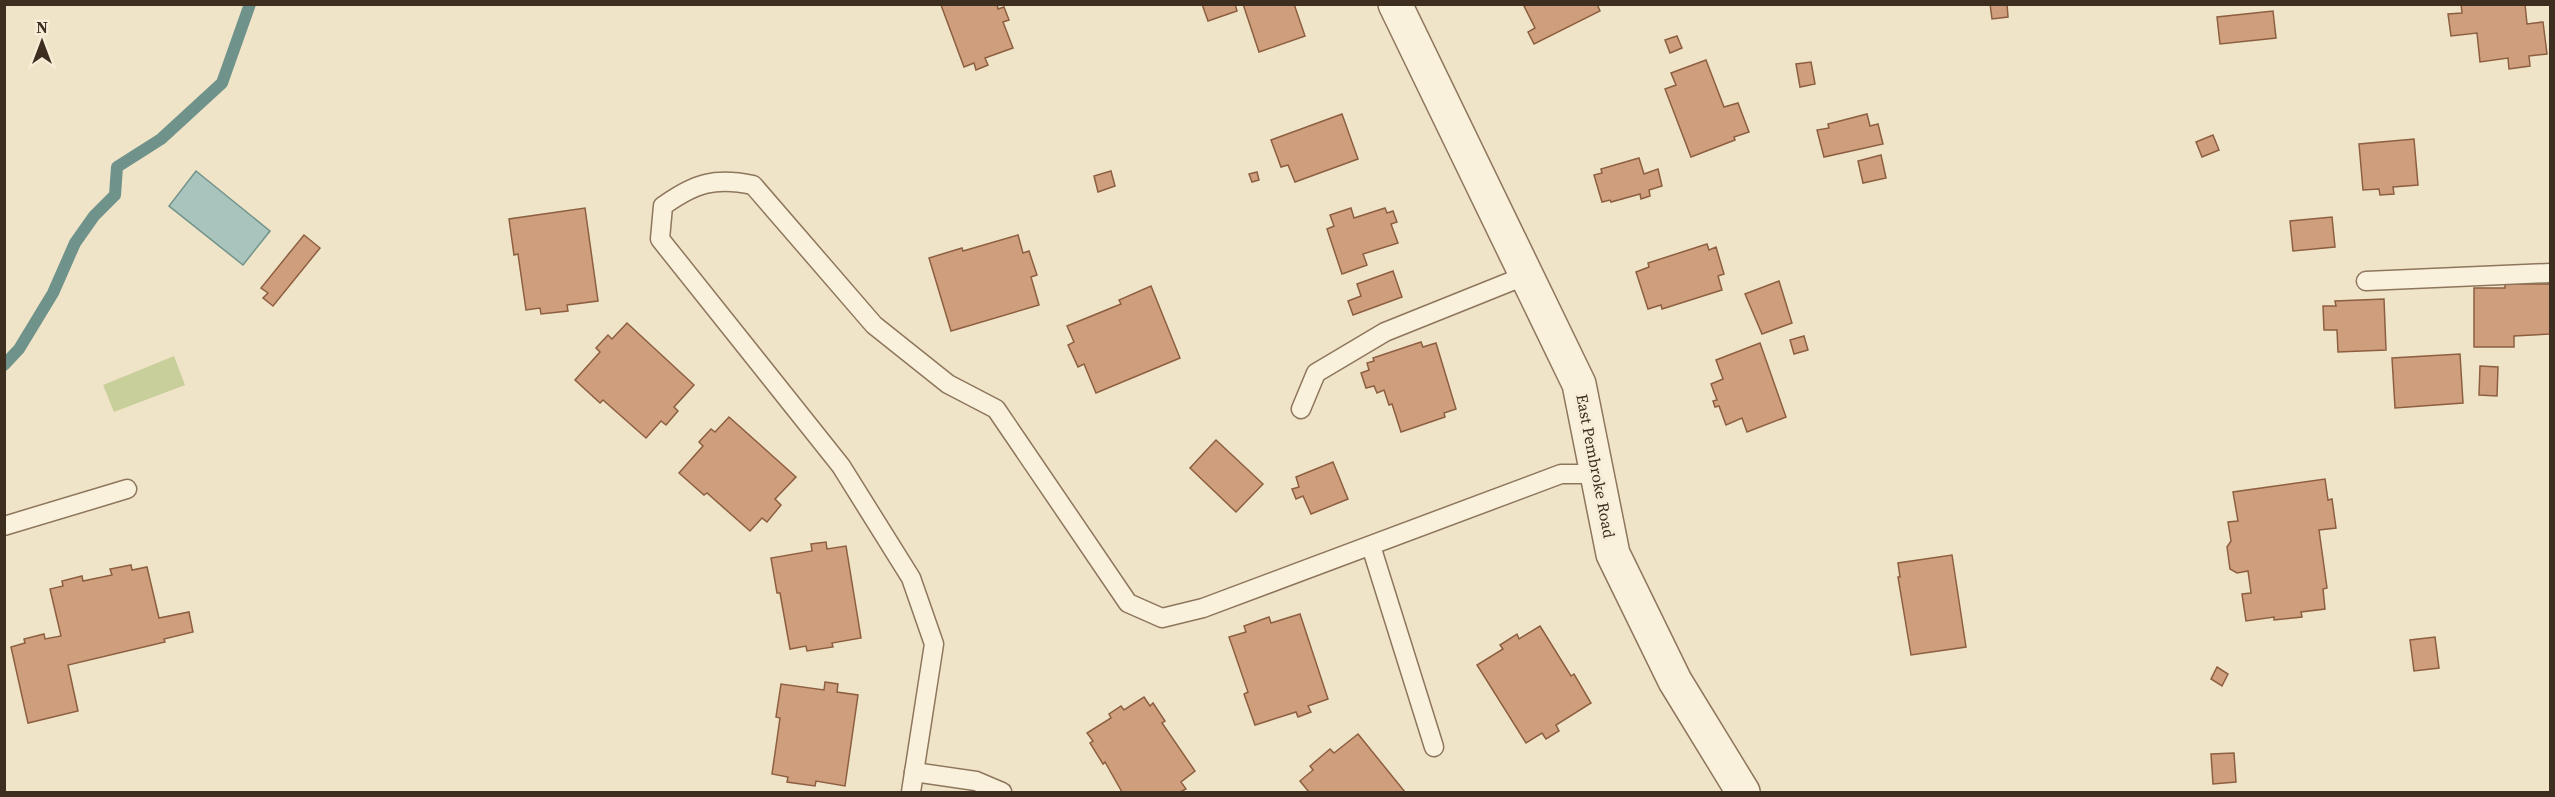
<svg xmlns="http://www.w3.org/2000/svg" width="2555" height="797" font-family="'Source Serif 4',serif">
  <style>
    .green { fill: #c9cf9b }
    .water { fill: #a9c4bc; stroke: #6f938a; stroke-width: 1.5 }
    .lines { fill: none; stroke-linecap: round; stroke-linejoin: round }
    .stream { stroke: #6f938a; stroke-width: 12 }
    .building { fill: #cf9f7d; stroke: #8d5f41; stroke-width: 1.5 }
    .service-casing { stroke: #8d765c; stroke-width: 21 }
    .tertiary-casing { stroke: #8d765c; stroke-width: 36 }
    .service { stroke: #faf1dc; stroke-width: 18 }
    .tertiary { stroke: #faf1dc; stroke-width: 33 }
    .labels { text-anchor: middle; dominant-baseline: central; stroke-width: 6; stroke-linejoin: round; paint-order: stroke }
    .street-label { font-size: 16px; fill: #3d2e20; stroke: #f7eed8 }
  </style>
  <rect width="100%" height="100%" fill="#f0e4c8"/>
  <polygon class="green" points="174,356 185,385 114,412 103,385"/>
  <polygon class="water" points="196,171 270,231 243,265 169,206"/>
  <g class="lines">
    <polyline class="stream" points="4,365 19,349 53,293 75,243 94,216 115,195 117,167 161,139 222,83 250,4"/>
  </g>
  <g class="building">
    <polygon points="997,4 998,9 1004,7 1009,20 1003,22 1013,48 985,58 988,65 976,70 974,63 964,67 941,5"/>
    <polygon points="1202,4 1235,4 1237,11 1208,21"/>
    <polygon points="1243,4 1294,4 1305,36 1259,52"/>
    <polygon points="1523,4 1597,4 1600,11 1534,44 1528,32 1535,28"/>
    <polygon points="1990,4 2007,4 2008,17 1992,19"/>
    <polygon points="2461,4 2525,4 2527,24 2543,22 2547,54 2529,56 2530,66 2509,69 2508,58 2480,62 2477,33 2451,36 2448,14 2462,13"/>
    <polygon points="2273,11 2276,38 2220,44 2217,17"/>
    <polygon points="1677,36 1682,48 1670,53 1665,40"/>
    <polygon points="1706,60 1724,107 1738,103 1749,132 1734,137 1735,140 1691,157 1665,89 1676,85 1671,73"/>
    <polygon points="1811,62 1815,84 1800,87 1796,64"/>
    <polygon points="1342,114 1358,159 1295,182 1288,165 1281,167 1271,140"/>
    <polygon points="1867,114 1870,126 1878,124 1883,144 1824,157 1817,130 1829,128 1828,124"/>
    <polygon points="2213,135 2219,150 2202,157 2196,142"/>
    <polygon points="2414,139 2418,185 2393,187 2394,194 2380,195 2379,189 2363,190 2359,144"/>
    <polygon points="1881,155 1886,178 1863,183 1858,161"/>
    <polygon points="1639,158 1644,174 1658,169 1662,186 1649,190 1650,196 1641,199 1640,194 1611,202 1610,200 1602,202 1594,175 1602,173 1601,169"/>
    <polygon points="1111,171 1115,186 1098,192 1094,176"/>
    <polygon points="1257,172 1259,180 1252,182 1249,174"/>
    <polygon points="585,208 598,301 567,305 568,311 541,314 540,308 526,310 518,254 514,255 509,219"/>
    <polygon points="1351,208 1354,218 1385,208 1387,213 1393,211 1397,222 1391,224 1398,243 1363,254 1367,265 1342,274 1327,229 1334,226 1330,215"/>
    <polygon points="2332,217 2335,247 2293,251 2290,221"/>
    <polygon points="304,235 320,248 273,306 263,298 268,293 261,288"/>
    <polygon points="1018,235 1023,253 1029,251 1037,275 1031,277 1039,305 951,331 929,258 962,248 963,251"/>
    <polygon points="1707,244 1709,250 1716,247 1724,274 1718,276 1722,290 1662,309 1661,305 1648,309 1636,272 1649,267 1648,263"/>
    <polygon points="1393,271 1402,297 1353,315 1348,301 1361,296 1357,284"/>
    <polygon points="1779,281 1792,323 1762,334 1745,294"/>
    <polygon points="2505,284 2550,284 2550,334 2514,336 2514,347 2474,347 2474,288 2505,288"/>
    <polygon points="1151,286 1180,358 1096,393 1084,364 1078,367 1068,345 1074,342 1067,326 1121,304 1119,300"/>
    <polygon points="2384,299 2386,350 2338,352 2337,330 2324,330 2323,306 2336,306 2335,301"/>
    <polygon points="627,323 694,385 674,407 678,411 666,425 661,421 646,438 603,400 600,403 575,380 600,352 596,348 608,335 612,339"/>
    <polygon points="1804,336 1808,350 1794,354 1790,340"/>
    <polygon points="1421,342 1423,347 1436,343 1456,409 1444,413 1445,417 1401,432 1392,404 1389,405 1384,390 1377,393 1374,386 1366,388 1361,373 1369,370 1367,363 1374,361 1373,358"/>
    <polygon points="1760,343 1786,417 1747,432 1742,418 1726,425 1719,406 1715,407 1713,401 1717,400 1711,384 1723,379 1716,360"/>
    <polygon points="2460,354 2463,403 2395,408 2392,358"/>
    <polygon points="2480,366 2498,367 2497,396 2479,395"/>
    <polygon points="729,417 796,477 775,499 781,505 767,522 762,518 750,531 707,493 704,495 679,473 703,446 699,442 711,429 715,432"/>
    <polygon points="1216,440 1263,484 1236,512 1190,468"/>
    <polygon points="1333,462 1348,499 1311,514 1303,496 1296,499 1292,489 1299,487 1296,477"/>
    <polygon points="2325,479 2328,500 2332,499 2336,528 2319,530 2327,588 2323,589 2325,609 2301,612 2302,617 2274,620 2274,617 2246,621 2242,594 2251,593 2248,571 2237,573 2230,569 2227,547 2231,541 2228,522 2238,521 2233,492"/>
    <polygon points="826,542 827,549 846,546 861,638 832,643 833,647 807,651 806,646 790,649 780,593 777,593 771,558 812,551 811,544"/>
    <polygon points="1952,555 1966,647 1911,655 1898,577 1900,577 1898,563"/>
    <polygon points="131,565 132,570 147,567 159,618 189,612 193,632 164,639 165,642 68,665 78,711 28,723 11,647 25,643 24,639 44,634 45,639 61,636 50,589 63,586 62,581 82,576 83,581 112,575 110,569"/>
    <polygon points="1300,614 1328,699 1308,706 1311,712 1298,717 1296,712 1255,725 1244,694 1248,692 1229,637 1246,632 1244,626 1269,617 1271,623"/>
    <polygon points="1540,626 1571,676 1574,674 1591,703 1556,725 1559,731 1546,739 1542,733 1526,743 1477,665 1503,649 1500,645 1517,634 1519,639"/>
    <polygon points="2435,637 2439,668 2414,671 2410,640"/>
    <polygon points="2217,667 2228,674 2222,686 2211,679"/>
    <polygon points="825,682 838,684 837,692 858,695 845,786 816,781 815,786 787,782 788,777 772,774 780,718 776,717 781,684 824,690"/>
    <polygon points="1144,697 1150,706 1153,703 1165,721 1162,723 1195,771 1181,782 1186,789 1180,792 1122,792 1105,762 1103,764 1090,743 1093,741 1087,733 1111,718 1109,714 1121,706 1124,710"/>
    <polygon points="1358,734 1405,792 1309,792 1300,781 1313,770 1310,766 1330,749 1334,753"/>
    <polygon points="2234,753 2236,782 2213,784 2211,754"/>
  </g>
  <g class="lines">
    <g class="service-casing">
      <g id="service">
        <polyline points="2366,281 2550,273"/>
        <polyline points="1301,409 1316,373 1385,332 1527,275"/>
        <polyline points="4,526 127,489"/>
        <polyline points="1371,546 1434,747"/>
        <polyline points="914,772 976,781 1002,792"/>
        <path d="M 911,792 L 934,644 L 911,578 L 841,466 L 660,239 L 663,206 C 695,183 715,177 753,185 L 874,325 L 948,384 L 996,409 L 1128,603 L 1162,618 L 1203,608 L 1561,474 L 1597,474"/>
      </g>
    </g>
    <g class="tertiary-casing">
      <polyline id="tertiary" points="1395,4 1579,384 1613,554 1675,681 1743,792"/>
    </g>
    <use href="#service" class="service"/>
    <use href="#tertiary" class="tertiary"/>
  </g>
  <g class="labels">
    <g class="street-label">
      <text transform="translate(1596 466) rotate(79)">East Pembroke Road</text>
    </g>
  </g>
  <rect width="2555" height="797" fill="none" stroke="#3d2e20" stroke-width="12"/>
  <g transform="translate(42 42)" stroke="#f7eed8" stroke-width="4.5" paint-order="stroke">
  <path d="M0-4.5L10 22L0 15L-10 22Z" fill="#3d2e20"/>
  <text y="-9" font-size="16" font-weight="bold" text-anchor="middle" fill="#3d2e20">N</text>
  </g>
</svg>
